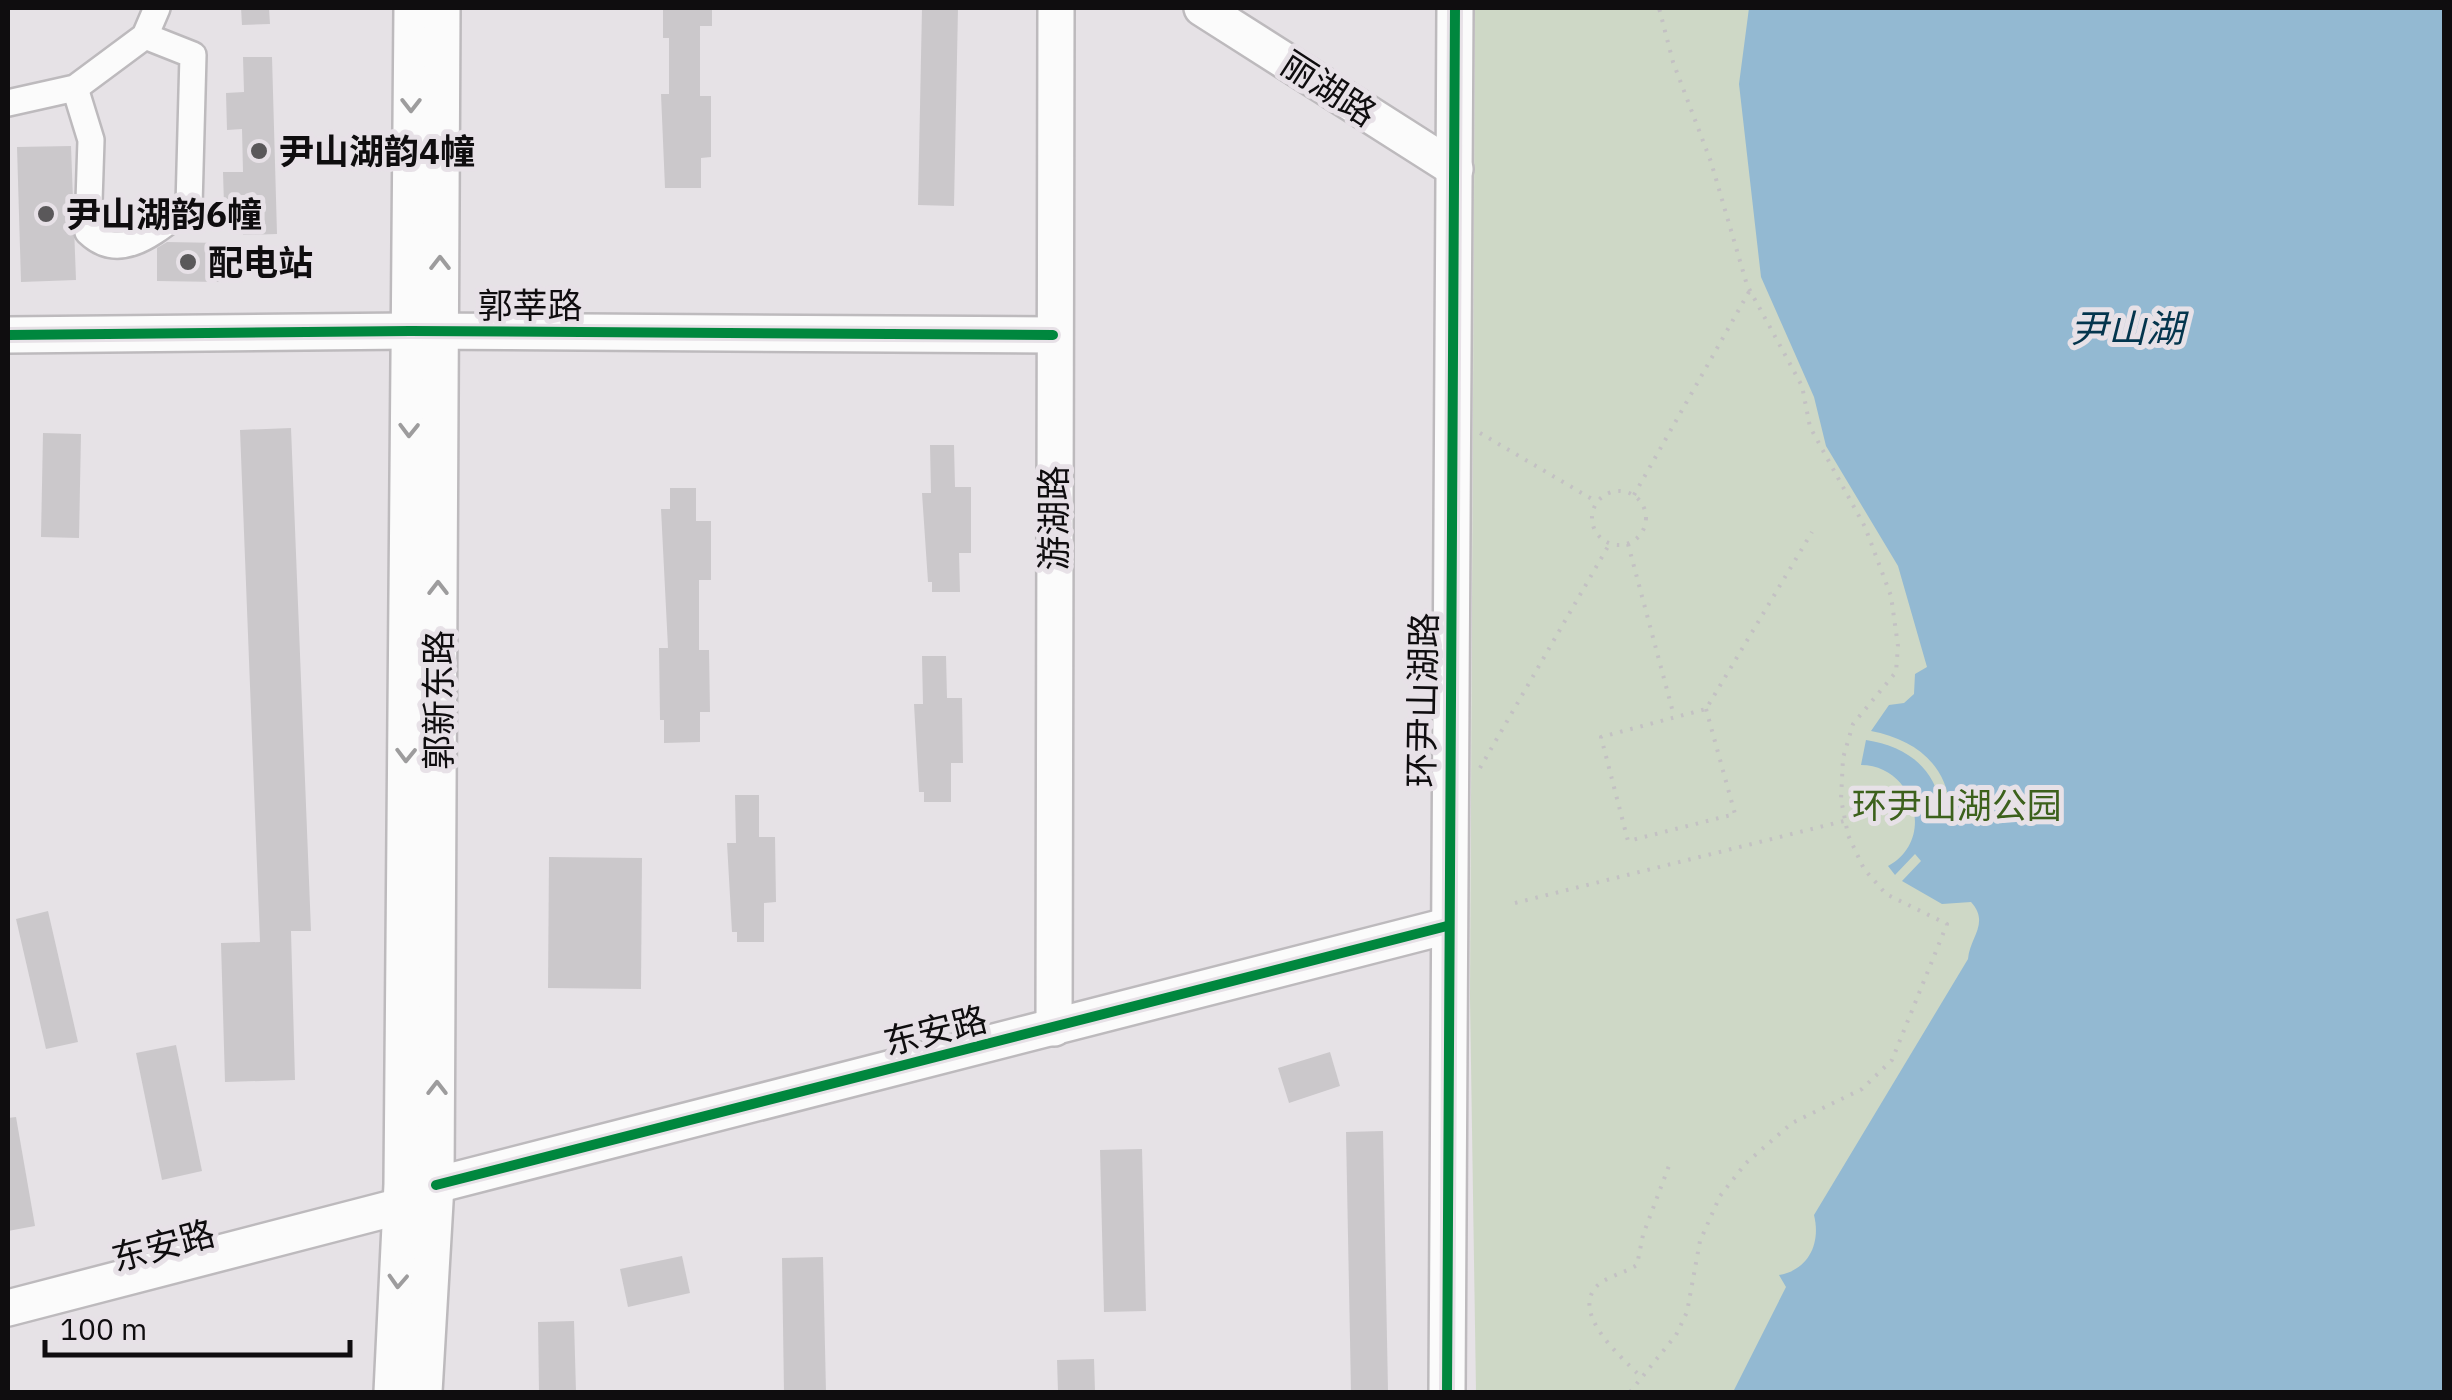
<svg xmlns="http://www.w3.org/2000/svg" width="2452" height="1400" font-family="'IBM Plex Sans','Noto Sans SC',sans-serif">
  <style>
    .park { fill: #ced8c6 }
    .water { fill: #93b9d2 }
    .building { fill: #cbc8cb }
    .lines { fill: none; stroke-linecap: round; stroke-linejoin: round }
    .street-casing { stroke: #bdbabd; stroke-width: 30 }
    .secondary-casing { stroke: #bdbabd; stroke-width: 40 }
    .path { stroke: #c3c1c3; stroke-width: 4; stroke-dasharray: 2.5 8; stroke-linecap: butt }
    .street { stroke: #fbfbfb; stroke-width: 25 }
    .secondary { stroke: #fbfbfb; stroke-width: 35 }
    .cycleway-casing { stroke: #e7e1e7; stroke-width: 16 }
    .cycleway { stroke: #00873e; stroke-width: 10 }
    .oneway { stroke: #9d9c9d }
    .poi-dot { fill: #5a585a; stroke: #e7e1e7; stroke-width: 4 }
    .labels { text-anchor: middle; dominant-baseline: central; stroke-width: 10; stroke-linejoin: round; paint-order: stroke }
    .street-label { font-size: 35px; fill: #0f0d0f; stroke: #e7e1e7 }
    .poi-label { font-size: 35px; font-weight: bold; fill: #0f0d0f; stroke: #e7e1e7; text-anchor: start }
    .park-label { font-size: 35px; fill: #3c611c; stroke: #e7e1e7 }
    .water-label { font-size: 38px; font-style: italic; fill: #04354d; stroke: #e7e1e7 }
  </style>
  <rect width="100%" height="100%" fill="#e6e2e6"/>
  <polygon class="park" points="1475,8 2444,8 2444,1392 1476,1392 1470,998"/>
  <path class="water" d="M 1749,8 L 2444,8 L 2444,1392 L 1733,1392 L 1786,1287 L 1779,1275 C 1809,1270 1821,1243 1814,1215 L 1968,959 C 1970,937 1990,923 1971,902 L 1942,904 L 1902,881 L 1921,861 L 1915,854 L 1895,875 L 1888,866 C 1937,840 1914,765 1861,765 L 1866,740 C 1905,746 1936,767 1941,809 L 1950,809 C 1947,763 1913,739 1871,731 L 1889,705 L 1904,703 L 1914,694 L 1915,674 L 1927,667 L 1898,566 L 1826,446 L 1814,397 L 1761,277 L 1739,84 Z"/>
  <g class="building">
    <polygon points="241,8 269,8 270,24 242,25"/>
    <polygon points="663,8 712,8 712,26 700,26 700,96 711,96 711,157 701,158 701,188 665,188 661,94 669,94 669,38 663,38"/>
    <polygon points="922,8 958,8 954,206 918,205"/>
    <polygon points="243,57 272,57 277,234 243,235 242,204 224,205 223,172 243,172 242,129 227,130 226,93 244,92"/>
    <polygon points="71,146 76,280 21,282 17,147"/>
    <polygon points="167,242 220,243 219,282 157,281 157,248"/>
    <polygon points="291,428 311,931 291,931 295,1080 225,1082 221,943 260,942 240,430"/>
    <polygon points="43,433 81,434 79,538 41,537"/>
    <polygon points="930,445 954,445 955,487 971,487 971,553 959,553 960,592 932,592 932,582 928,582 922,493 931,493"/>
    <polygon points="670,488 696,488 696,521 711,521 711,580 699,580 699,650 709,650 710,712 700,712 700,742 664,743 664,720 660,720 659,648 668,648 661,509 670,509"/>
    <polygon points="922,656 946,656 947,698 962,698 963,763 951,763 951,802 924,802 924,792 919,792 914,704 923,704"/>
    <polygon points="735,795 759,795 759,837 775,837 776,902 764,903 764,942 737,942 737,932 732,932 727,843 736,843"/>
    <polygon points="549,857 642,858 641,989 548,988"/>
    <polygon points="48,911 78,1042 46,1049 16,919"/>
    <polygon points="176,1045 202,1171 162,1180 136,1053"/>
    <polygon points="1330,1052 1340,1086 1289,1103 1278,1068"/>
    <polygon points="16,1117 35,1226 8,1231 8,1118"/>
    <polygon points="1383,1131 1388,1391 1351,1392 1346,1132"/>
    <polygon points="1142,1149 1146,1311 1104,1312 1100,1150"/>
    <polygon points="682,1256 690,1293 628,1307 620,1269"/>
    <polygon points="823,1257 826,1392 784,1392 782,1258"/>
    <polygon points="574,1321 576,1392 539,1392 538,1322"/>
    <polygon points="1094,1359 1095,1392 1058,1392 1057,1360"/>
  </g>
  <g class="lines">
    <g class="street-casing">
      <g id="street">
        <path d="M 75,88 L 91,140 L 88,232 C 122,265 158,228 189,206 L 193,55 L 145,36"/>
        <polyline points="8,103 75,88 145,36 157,8"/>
      </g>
    </g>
    <g class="secondary-casing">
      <g id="secondary">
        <polyline points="1202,8 1455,169"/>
        <polyline points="8,335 410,331 1053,335"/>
        <polyline points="1054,1028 1056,8"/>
        <polyline points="8,1308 401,1206 436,1185 1447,926"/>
        <polyline points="392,1392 402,1184 412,8"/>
        <polyline points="424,1392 436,1185 442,8"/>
        <polyline points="1447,1392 1455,8"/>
      </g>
    </g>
    <g class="path">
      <polyline points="1480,433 1597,502"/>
      <circle cx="1619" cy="518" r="27"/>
      <polyline points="1634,495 1750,290"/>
      <polyline points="1628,544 1674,716"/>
      <polyline points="1706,709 1735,814 1628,841 1601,737 1706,709 1812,532"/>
      <polyline points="1480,768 1610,543"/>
      <polyline points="1515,903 1904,806"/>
      <path d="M 1637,1373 C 1620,1356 1572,1314 1596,1287 C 1605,1277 1625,1273 1637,1265 L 1643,1235 L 1670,1163"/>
      <polyline points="1630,1392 1676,1335 1687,1312 1700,1241 1720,1196 1746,1163 1792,1123 1862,1089 1892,1060 1947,924 1886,894 1864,869 1848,835 1841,799 1843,758 1853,724 1896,672 1898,646 1891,596 1865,527 1810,427 1802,386 1747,285 1711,162 1673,62 1659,8"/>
    </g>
    <use href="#street" class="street"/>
    <use href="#secondary" class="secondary"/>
    <g class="cycleway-casing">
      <g id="cycleway">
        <polyline points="8,335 410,331 1053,335"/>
        <polyline points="436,1185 1447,926"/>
        <polyline points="1447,1392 1455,8"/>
      </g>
    </g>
    <use href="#cycleway" class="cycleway"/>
  </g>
  <defs><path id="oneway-chevron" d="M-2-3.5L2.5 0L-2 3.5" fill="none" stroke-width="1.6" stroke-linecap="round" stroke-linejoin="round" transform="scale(2.5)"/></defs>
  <g class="oneway">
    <use href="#oneway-chevron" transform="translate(411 105) rotate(90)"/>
    <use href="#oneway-chevron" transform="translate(440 263) rotate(-90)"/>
    <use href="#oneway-chevron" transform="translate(409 430) rotate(91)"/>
    <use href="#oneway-chevron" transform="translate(438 588) rotate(-90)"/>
    <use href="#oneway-chevron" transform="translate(406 755) rotate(91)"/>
    <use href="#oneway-chevron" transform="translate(437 1088) rotate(-90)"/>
    <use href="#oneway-chevron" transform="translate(398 1281) rotate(93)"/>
  </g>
  <g class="poi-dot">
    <circle cx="259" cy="151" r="10"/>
    <circle cx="46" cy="214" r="10"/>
    <circle cx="188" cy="262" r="10"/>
  </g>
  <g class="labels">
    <g class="street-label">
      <text transform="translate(1329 88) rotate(33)">丽湖路</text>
      <text x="530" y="305">郭莘路</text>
      <text transform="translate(1053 518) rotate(-90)">游湖路</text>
      <text transform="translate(438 700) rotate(-90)">郭新东路</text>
      <text transform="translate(1422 700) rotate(-89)">环尹山湖路</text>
      <text transform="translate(935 1030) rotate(-14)">东安路</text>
      <text transform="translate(163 1245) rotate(-15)">东安路</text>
    </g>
    <g class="poi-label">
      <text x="279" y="151">尹山湖韵4幢</text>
      <text x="66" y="214">尹山湖韵6幢</text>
      <text x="208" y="262">配电站</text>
    </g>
    <g class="park-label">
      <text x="1957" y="805">环尹山湖公园</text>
    </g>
    <g class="water-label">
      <text x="2127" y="327">尹山湖</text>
    </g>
  </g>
  <rect width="2452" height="1400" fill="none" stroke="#0f0d0f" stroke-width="20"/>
  <path d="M45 1340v15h305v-15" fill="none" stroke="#0f0d0f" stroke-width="5"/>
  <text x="60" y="1340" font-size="30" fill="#0f0d0f" stroke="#e7e1e7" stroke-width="8" paint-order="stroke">100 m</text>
</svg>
